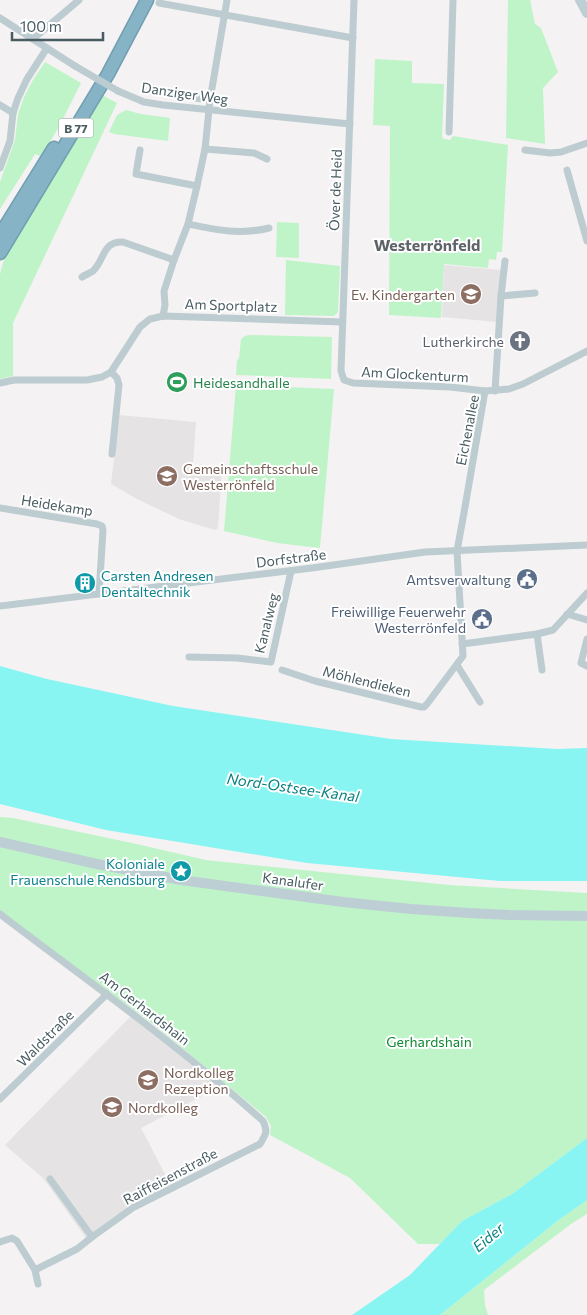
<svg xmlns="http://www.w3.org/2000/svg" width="587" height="1315" font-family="Commissioner,sans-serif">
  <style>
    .education { fill: #e6e3e5 }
    .green { fill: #bff4c8 }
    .water { fill: #88f5f3 }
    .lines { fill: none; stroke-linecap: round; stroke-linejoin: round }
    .highway-casing { stroke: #719eb1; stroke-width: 15 }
    .street { stroke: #bcccd0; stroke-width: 7 }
    .secondary { stroke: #bdced5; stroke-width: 10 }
    .highway { stroke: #86b3c5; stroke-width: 12 }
    .street-bridge { stroke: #bcccd0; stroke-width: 7 }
    .labels { text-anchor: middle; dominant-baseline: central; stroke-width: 4; stroke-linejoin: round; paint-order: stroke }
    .shield { fill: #fff; stroke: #7f8d91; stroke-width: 1 }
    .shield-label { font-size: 12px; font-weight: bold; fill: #485c62 }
    .street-label { font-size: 14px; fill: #485c62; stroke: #fff }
    .education-label { font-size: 14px; fill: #785e54; stroke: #fff; text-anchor: start }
    .worship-label { font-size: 14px; fill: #5b616d; stroke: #fff; text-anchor: end }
    .leisure-label { font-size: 14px; fill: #27864d; stroke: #fff; text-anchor: start }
    .culture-label { font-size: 14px; fill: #0d838f; stroke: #fff; text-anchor: start }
    .service-label { font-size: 14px; fill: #4e5e75; stroke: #fff; text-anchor: end }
    .park-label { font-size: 14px; fill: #0f8730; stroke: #fff }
    .water-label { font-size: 15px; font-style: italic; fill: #068180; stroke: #fff }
    .quarter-label { font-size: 16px; font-weight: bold; fill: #5e6568; stroke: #fff }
  </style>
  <rect width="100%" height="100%" fill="#f5f2f3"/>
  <g class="education">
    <polygon points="444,265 501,270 497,322 442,317"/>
    <polygon points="119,415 196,422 193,465 222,467 218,528 215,530 179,519 139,500 111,484"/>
    <polygon points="131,1016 221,1086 141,1128 170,1184 133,1205 86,1238 43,1178 5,1145"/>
  </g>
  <g class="green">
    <polygon points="508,0 530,0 535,24 541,28 558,72 543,88 545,144 506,138"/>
    <polygon points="375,59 412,61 412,83 444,84 442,137 444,139 450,140 453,136 508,145 502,252 497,252 496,260 489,259 488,268 444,264 441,318 389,315 390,126 373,125"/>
    <polygon points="45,62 81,83 60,125 43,153 40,156 35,154 0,209 0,182 15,140 18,114 24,97 33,80"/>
    <polygon points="102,95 117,103 13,323 13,376 0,379 0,274 6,252"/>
    <polygon points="126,110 141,114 170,118 168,141 114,134 109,132 117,115"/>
    <polygon points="277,222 299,223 299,258 276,257"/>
    <polygon points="286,260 340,266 338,312 334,316 285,315"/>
    <polygon points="249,335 332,337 331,379 236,375 237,361 239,358 241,339 245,336"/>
    <polygon points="236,385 334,389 320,548 277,543 224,531"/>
    <polygon points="0,817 13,818 132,843 206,860 449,885 587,893 587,1138 512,1194 462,1221 440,1244 418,1244 350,1178 270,1135 271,1126 266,1117 158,1028 0,911"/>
    <polygon points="587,1200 587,1214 571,1224 484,1290 485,1305 488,1315 440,1315 560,1219"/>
  </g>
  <g class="water">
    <polygon points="0,666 47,679 173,706 391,739 557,749 587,748 587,881 500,881 307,863 106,830 0,804"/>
    <polygon points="587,1138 587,1200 560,1219 440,1315 352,1315 410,1275 462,1221 512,1194"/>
  </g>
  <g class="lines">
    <g class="highway-casing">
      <g id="highway">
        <polyline points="0,235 54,148"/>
        <polyline points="0,253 108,74 147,0"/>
      </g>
    </g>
    <g class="street">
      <polyline points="354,0 341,371 344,380 353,383 450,387 485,391 509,389 523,384 587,351"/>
      <polyline points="159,3 353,38"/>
      <polyline points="0,18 75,66"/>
      <polyline points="33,39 79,0"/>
      <polyline points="118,91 144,102 163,105 350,124"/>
      <polyline points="161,91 172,95 210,100"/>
      <polyline points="0,105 13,113"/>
      <polyline points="449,132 453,0"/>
      <polyline points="205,149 254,153 267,159"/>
      <polyline points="140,150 136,174 197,186"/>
      <polyline points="525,150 550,153 561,152 587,143"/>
      <polyline points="0,168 10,141 13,113 18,98 27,79 47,48"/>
      <polyline points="567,170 587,241"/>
      <path d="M 188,224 C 217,230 240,235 269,228"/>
      <path d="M 82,277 C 85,275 90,273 93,271 C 105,260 102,241 123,242 L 174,260"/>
      <polyline points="501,296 535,293"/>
      <polyline points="163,316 165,305 164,291 174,260 188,224 197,186 205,149 210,100 227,0"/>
      <polyline points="111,372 117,378 119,385 112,454"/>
      <polyline points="0,383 14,380 87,380 102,377 111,372 140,327 150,319 163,316 342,322"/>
      <polyline points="495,391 501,296 505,261"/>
      <polyline points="0,508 97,524 102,526 103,530 99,594"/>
      <polyline points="0,606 312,568 425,552 587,545"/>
      <polyline points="567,614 587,620"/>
      <polyline points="537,634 542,670"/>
      <polyline points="587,639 581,663 587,666"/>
      <polyline points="462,644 537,634 553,630 587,593"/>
      <polyline points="189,657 237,658 271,662 291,571"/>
      <polyline points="457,665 480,702"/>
      <polyline points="282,670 315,681 421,707 424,707 427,704 463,656 457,551 465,507 485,391"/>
      <path d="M 0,914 C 89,982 180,1046 263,1121 C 268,1132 266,1134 260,1144 L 134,1207 L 92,1237 L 50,1179"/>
      <polyline points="0,1099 107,994"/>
      <polyline points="0,1242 12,1238 17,1241 35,1270 77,1249 92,1237"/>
      <polyline points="35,1270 38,1284"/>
    </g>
    <g class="secondary">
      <polyline points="580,0 587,13"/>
      <polyline points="0,842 97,864 181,880 343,902 411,909 469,913 510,915 587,916"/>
    </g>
    <use href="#highway" class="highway"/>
    <polyline class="street-bridge" points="75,66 118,91"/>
  </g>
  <defs>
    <g id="school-disc" transform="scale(1.125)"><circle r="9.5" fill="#8d6e63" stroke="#fff"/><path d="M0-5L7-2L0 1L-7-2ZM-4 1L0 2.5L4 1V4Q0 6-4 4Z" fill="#fff"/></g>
    <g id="church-disc" transform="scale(1.125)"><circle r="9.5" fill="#6b7280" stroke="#fff"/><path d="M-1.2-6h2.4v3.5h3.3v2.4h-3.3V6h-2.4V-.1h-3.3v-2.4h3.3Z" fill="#fff"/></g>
    <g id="stadium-disc" transform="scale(1.125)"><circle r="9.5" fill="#2e9e5b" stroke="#fff"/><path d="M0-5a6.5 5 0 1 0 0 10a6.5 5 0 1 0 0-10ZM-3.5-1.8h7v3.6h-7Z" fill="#fff"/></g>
    <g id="civic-disc" transform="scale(1.125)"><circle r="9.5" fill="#5c6f8a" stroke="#fff"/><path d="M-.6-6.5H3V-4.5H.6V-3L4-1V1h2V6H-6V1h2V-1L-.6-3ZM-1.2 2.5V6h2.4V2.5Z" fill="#fff"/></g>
    <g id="building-disc" transform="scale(1.125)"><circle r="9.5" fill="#0f9aa8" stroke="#fff"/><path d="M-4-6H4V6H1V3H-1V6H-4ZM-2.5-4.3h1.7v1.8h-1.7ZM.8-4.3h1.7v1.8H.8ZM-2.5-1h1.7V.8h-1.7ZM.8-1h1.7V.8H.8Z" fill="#fff"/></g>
    <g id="sight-disc" transform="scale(1.125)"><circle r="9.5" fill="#0f9aa8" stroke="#fff"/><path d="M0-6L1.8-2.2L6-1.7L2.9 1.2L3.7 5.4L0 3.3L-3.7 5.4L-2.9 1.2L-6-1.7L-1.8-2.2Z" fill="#fff"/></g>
    <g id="university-disc" transform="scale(1.125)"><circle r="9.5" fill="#8d6e63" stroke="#fff"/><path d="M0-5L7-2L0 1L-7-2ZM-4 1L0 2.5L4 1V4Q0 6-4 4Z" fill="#fff"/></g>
  </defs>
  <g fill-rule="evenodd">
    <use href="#school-disc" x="471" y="294"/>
    <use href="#church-disc" x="520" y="341"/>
    <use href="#stadium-disc" x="177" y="382"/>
    <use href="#school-disc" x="167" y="476"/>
    <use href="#civic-disc" x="527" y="579"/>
    <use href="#building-disc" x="85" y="583"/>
    <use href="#civic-disc" x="482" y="619"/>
    <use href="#sight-disc" x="181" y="871"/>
    <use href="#university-disc" x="148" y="1080"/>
    <use href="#university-disc" x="112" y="1107"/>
  </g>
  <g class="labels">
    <rect class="shield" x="58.5" y="118.5" width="35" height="19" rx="4"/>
    <g class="shield-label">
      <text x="76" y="128">B 77</text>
    </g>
    <g class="street-label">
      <text transform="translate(185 93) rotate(8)">Danziger Weg</text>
      <text transform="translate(335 190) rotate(-88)">Över de Heid</text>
      <text transform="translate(231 305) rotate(2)">Am Sportplatz</text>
      <text transform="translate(415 374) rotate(3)">Am Glockenturm</text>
      <text transform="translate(467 430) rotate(-79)">Eichenallee</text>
      <text transform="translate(57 505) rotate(9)">Heidekamp</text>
      <text transform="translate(291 558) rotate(-7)">Dorfstraße</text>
      <text transform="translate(266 623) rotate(-76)">Kanalweg</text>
      <text transform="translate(367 681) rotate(14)">Möhlendieken</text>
      <text transform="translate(293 881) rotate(8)">Kanalufer</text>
      <text transform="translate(145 1008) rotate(38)">Am Gerhardshain</text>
      <text transform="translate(45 1038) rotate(-45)">Waldstraße</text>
      <text transform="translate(170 1176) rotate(-28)">Raiffeisenstraße</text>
    </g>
    <g class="education-label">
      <text x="455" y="294" text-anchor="end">Ev. Kindergarten</text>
      <text x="183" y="468">Gemeinschaftsschule<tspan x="183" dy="16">Westerrönfeld</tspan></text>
      <text x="164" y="1072">Nordkolleg<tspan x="164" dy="16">Rezeption</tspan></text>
      <text x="128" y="1107">Nordkolleg</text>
    </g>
    <g class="worship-label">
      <text x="504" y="341">Lutherkirche</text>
    </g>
    <g class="leisure-label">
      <text x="193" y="382">Heidesandhalle</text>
    </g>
    <g class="culture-label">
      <text x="101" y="575">Carsten Andresen<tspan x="101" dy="16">Dentaltechnik</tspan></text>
      <text x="165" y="863" text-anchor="end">Koloniale<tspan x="165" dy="16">Frauenschule Rendsburg</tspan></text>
    </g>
    <g class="service-label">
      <text x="511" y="579">Amtsverwaltung</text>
      <text x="466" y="611">Freiwillige Feuerwehr<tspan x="466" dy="16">Westerrönfeld</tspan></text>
    </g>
    <g class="park-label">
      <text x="429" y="1041">Gerhardshain</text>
    </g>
    <g class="water-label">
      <text transform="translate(293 787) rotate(8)">Nord-Ostsee-Kanal</text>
      <text transform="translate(488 1237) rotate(-40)">Eider</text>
    </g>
    <g class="quarter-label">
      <text x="427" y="244">Westerrönfeld</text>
    </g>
  </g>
  <path d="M12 32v8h91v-8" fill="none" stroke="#485c62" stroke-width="2.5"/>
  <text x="20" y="32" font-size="15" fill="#485c62" stroke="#ffffff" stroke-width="4" paint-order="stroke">100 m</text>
</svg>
